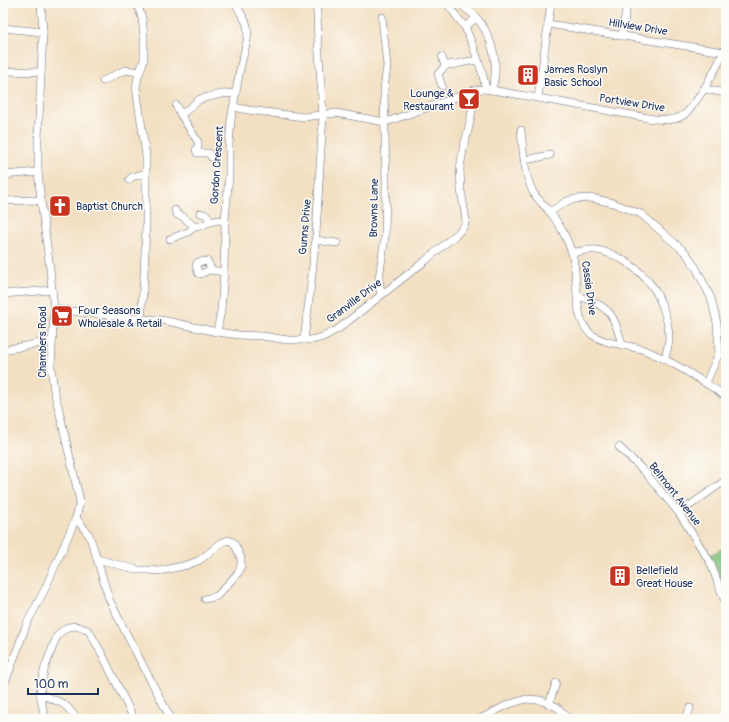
<svg xmlns="http://www.w3.org/2000/svg" width="729" height="722" font-family="Pangolin,sans-serif">
  <style>
    .green { fill: #84c57d; stroke: #507a6e }
    .lines { fill: none; stroke-linecap: round; stroke-linejoin: round }
    .minor-casing { stroke: #676d81; stroke-width: 8 }
    .minor { stroke: #fff; stroke-width: 7 }
    .labels { text-anchor: middle; dominant-baseline: central; stroke-width: 3; stroke-linejoin: round; paint-order: stroke }
    .street-label { font-size: 11px; fill: #1b2f5e; stroke: #fdfcf7 }
    .poi-label { font-size: 11px; fill: #1b2f5e; stroke: #fdfcf7; text-anchor: start }
  </style>
  <rect width="100%" height="100%" fill="#fdfcf7"/>
  <filter id="ink" filterUnits="userSpaceOnUse"><feTurbulence type="fractalNoise" baseFrequency=".025" numOctaves="2"/><feDisplacementMap in="SourceGraphic" scale="8" xChannelSelector="R" yChannelSelector="G"/><feConvolveMatrix kernelMatrix="1 2 1 2 8 2 1 2 1" color-interpolation-filters="sRGB"/></filter>
  <filter id="wash" filterUnits="userSpaceOnUse"><feTurbulence type="fractalNoise" baseFrequency=".012" numOctaves="4" result="noise"/><feDisplacementMap in="SourceGraphic" scale="16" xChannelSelector="R" yChannelSelector="G"/><feGaussianBlur stdDeviation="0.9" result="paint"/><feColorMatrix in="noise" values="0 0 0 0 0 0 0 0 0 0 0 0 0 0 0 0 0 1.4 0 .05"/><feComposite in="paint" operator="in"/></filter>
  <g filter="url(#wash)">
    <rect width="100%" height="100%" fill="#f3e0c3"/>
    <polygon class="green" points="726,547 726,590 718,571 710,555"/>
  </g>
  <g filter="url(#ink)">
    <g class="lines">
      <g class="minor-casing">
        <g id="minor">
          <polyline points="137,3 142,18 144,36 144,60 138,77 136,87 146,156 146,225 144,275 141,319"/>
          <polyline points="447,3 457,17 465,27 476,18"/>
          <path d="M 459,3 C 465,8 471,12 476,17 C 489,32 497,55 495,75 C 494,80 493,85 492,90"/>
          <polyline points="548,24 724,52"/>
          <path d="M 465,27 C 474,47 482,68 486,89"/>
          <polyline points="3,28 43,32"/>
          <polyline points="622,36 627,3"/>
          <path d="M 442,57 L 445,66 C 449,64 452,65 456,64 C 464,63 469,60 477,61"/>
          <polyline points="3,71 41,72"/>
          <polyline points="103,81 125,70 139,72"/>
          <polyline points="442,86 438,74 445,66"/>
          <polyline points="704,89 726,93"/>
          <polyline points="538,98 551,3"/>
          <polyline points="176,105 181,115"/>
          <path d="M 234,107 L 248,110 L 304,117 L 336,113 L 385,122 L 392,120 L 454,98 L 474,90 L 486,89 L 538,98 L 654,119 C 664,120 673,121 682,116 C 695,109 719,63 726,48"/>
          <path d="M 521,130 C 523,149 524,175 533,192 C 537,199 544,205 549,211 C 559,223 567,238 572,253 C 579,275 572,320 591,334 C 606,345 627,344 644,350 C 670,360 694,376 718,391 L 726,397"/>
          <polyline points="211,157 209,153 197,153 196,150 198,147 198,142 181,115 200,99 222,94 236,93"/>
          <polyline points="525,160 550,155"/>
          <polyline points="3,175 38,172"/>
          <polyline points="129,180 132,177 146,173"/>
          <polyline points="3,201 33,200 41,201"/>
          <polyline points="175,210 177,215 182,216 195,227 200,226 210,222"/>
          <polyline points="550,212 567,201 575,199 591,198 613,203 641,214 663,233 686,253 696,268 711,298 717,323 719,353 706,383"/>
          <polyline points="200,213 207,215 210,222 219,220 225,221"/>
          <polyline points="170,239 188,232 195,227"/>
          <polyline points="315,240 337,243"/>
          <path d="M 572,252 C 579,252 589,249 596,250 C 616,253 635,266 648,281 C 660,294 669,321 669,338 C 669,345 666,352 665,359"/>
          <polyline points="210,270 200,274 198,273 196,265 198,262 207,261 210,266 210,270 224,272"/>
          <polyline points="3,294 52,290"/>
          <polyline points="381,295 379,278 385,237 386,183 384,89 387,66 382,17"/>
          <path d="M 578,296 C 609,306 614,313 622,345"/>
          <polyline points="54,309 141,319 162,320 217,332 239,335 262,336 288,340 311,340 323,337 338,329 425,261 458,233 464,226 466,220 461,190 460,169 463,149 468,131 472,111 474,90"/>
          <polyline points="217,332 221,310 224,272 225,220 229,176 229,145 231,120 240,69 247,41 248,30 246,22 235,3"/>
          <polyline points="304,340 311,284 316,234 323,115 318,40 317,13 316,3"/>
          <polyline points="3,350 52,341"/>
          <polyline points="619,447 644,471 679,513 710,562 726,604"/>
          <polyline points="679,513 726,480"/>
          <polyline points="76,518 89,535 94,549 109,599 127,635 171,719"/>
          <polyline points="97,559 138,570 148,570 160,571 187,565 200,560 221,543 228,540 233,542 236,547 241,558 241,566 238,573 217,596 205,599"/>
          <polyline points="3,688 27,623 45,589 76,518 80,501 58,406 54,391 51,366 54,309 50,269 41,201 38,172 38,139 43,32 41,3"/>
          <polyline points="40,694 62,703 68,708 77,719"/>
          <polyline points="549,704 556,683"/>
          <polyline points="45,719 40,694 41,685 45,667 57,636 62,631 68,627 76,626 82,628 89,631 102,654 134,719"/>
          <polyline points="480,719 507,705 526,699 540,700 557,707 569,719"/>
          <polyline points="686,719 690,708"/>
        </g>
      </g>
      <use href="#minor" class="minor"/>
    </g>
  </g>
  <defs>
    <g id="building-square" transform="scale(1.15)"><rect x="-9" y="-9" width="18" height="18" rx="4" fill="#c8321e" stroke="#fdfcf7"/><path d="M-4-6H4V6H1V3H-1V6H-4ZM-2.5-4.3h1.7v1.8h-1.7ZM.8-4.3h1.7v1.8H.8ZM-2.5-1h1.7V.8h-1.7ZM.8-1h1.7V.8H.8Z" fill="#fff"/></g>
    <g id="bar-square" transform="scale(1.15)"><rect x="-9" y="-9" width="18" height="18" rx="4" fill="#c8321e" stroke="#fdfcf7"/><path d="M-6-5H6L.8 .8V4.5H3.5V6h-7V4.5H-.8V.8Z" fill="#fff"/></g>
    <g id="church-square" transform="scale(1.15)"><rect x="-9" y="-9" width="18" height="18" rx="4" fill="#c8321e" stroke="#fdfcf7"/><path d="M-1.2-6h2.4v3.5h3.3v2.4h-3.3V6h-2.4V-.1h-3.3v-2.4h3.3Z" fill="#fff"/></g>
    <g id="supermarket-square" transform="scale(1.15)"><rect x="-9" y="-9" width="18" height="18" rx="4" fill="#c8321e" stroke="#fdfcf7"/><path d="M-6-5.5h2.5l.6 2H6L4.5 2H-2.5L-4.4-4H-6ZM-1.5 3.2a1.3 1.3 0 1 0 .1 0ZM3 3.2a1.3 1.3 0 1 0 .1 0Z" fill="#fff"/></g>
  </defs>
  <g fill-rule="evenodd">
    <use href="#building-square" x="528" y="75"/>
    <use href="#bar-square" x="469" y="99"/>
    <use href="#church-square" x="60" y="206"/>
    <use href="#supermarket-square" x="62" y="316"/>
    <use href="#building-square" x="620" y="576"/>
  </g>
  <g class="labels">
    <g class="street-label">
      <text transform="translate(638 27) rotate(9)">Hillview Drive</text>
      <text transform="translate(632 103) rotate(9)">Portview Drive</text>
      <text transform="translate(217 165) rotate(-86)">Gordon Crescent</text>
      <text transform="translate(374 208) rotate(-89)">Browns Lane</text>
      <text transform="translate(305 227) rotate(-85)">Gunns Drive</text>
      <text transform="translate(589 288) rotate(82)">Cassia Drive</text>
      <text transform="translate(354 301) rotate(-37)">Granville Drive</text>
      <text transform="translate(42 342) rotate(-90)">Chambers Road</text>
      <text transform="translate(675 494) rotate(52)">Belmont Avenue</text>
    </g>
    <g class="poi-label">
      <text x="544" y="69">James Roslyn<tspan x="544" dy="13">Basic School</tspan></text>
      <text x="454" y="93" text-anchor="end">Lounge &amp;<tspan x="454" dy="13">Restaurant</tspan></text>
      <text x="76" y="206">Baptist Church</text>
      <text x="78" y="310">Four Seasons<tspan x="78" dy="13">Wholesale &amp; Retail</tspan></text>
      <text x="636" y="570">Bellefield<tspan x="636" dy="13">Great House</tspan></text>
    </g>
  </g>
  <rect width="729" height="722" fill="none" stroke="#fdfcf7" stroke-width="16"/>
  <path d="M28 688v6h70v-6" fill="none" stroke="#1b2f5e" stroke-width="2"/>
  <text x="34" y="688" font-size="12" fill="#1b2f5e" stroke="#fdfcf7" stroke-width="3" paint-order="stroke">100 m</text>
</svg>
